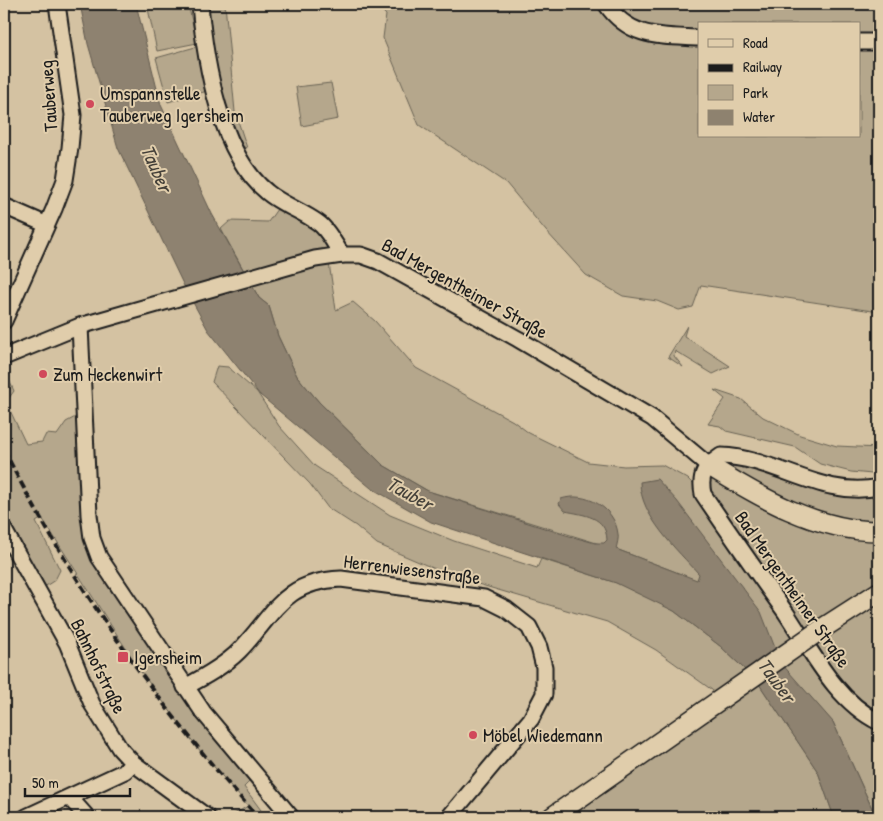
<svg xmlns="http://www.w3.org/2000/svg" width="883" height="821" font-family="'Patrick Hand',sans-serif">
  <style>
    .green { fill: #b5a78c; stroke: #686254; fill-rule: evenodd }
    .water { fill: #8e826f; stroke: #60594e }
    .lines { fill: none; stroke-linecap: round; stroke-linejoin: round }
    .minor-casing { stroke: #1c1c1c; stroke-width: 19 }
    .major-casing { stroke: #1c1c1c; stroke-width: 22 }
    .minor { stroke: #e0cdab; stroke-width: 15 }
    .major { stroke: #e0cdab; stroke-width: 19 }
    .rail { stroke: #1c1c1c; stroke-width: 4; stroke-dasharray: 8 4; stroke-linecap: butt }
    .major-bridge-casing { stroke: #1c1c1c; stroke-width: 22; stroke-linecap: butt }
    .major-bridge { stroke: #e0cdab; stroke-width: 19 }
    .poi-dot { fill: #d1495b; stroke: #e0cdab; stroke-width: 2 }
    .labels { text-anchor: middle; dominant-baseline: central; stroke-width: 4; stroke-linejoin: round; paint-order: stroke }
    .poi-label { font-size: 19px; fill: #1c1c1c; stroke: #e0cdab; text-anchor: start }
    .street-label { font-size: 19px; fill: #1c1c1c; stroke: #e0cdab }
    .water-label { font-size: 20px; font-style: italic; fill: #444039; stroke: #e0cdab }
  </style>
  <rect width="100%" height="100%" fill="#d4c2a2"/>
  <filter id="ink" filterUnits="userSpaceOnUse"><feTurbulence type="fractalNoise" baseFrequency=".02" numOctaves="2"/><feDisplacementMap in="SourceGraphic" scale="10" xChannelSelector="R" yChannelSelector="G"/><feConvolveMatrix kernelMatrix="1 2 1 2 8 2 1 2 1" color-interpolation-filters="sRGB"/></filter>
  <g filter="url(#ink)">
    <g class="green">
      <polygon points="147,4 188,4 197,43 157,51"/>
      <polygon points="200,4 225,4 235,112 247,148 230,143"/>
      <path d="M 376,4 L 879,4 L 879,312 L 701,285 L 693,307 L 679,310 L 657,301 L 623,296 L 586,275 L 546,231 L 506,183 L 419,125 L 383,38 L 386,15 ZM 699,24 L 859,24 L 859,136 L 699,136 Z"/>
      <polygon points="199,46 211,90 168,102 156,58"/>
      <polygon points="331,83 338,119 302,126 296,87"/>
      <polygon points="282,202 297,212 342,255 329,263 336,310 353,302 375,321 416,368 513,421 529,433 588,462 624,466 662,465 688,479 702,493 700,481 721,456 824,485 879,487 879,817 876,817 833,722 678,581 676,572 616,549 428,491 383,465 319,402 297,376 278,336 269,306 259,298 221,229 230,221 268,222"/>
      <polygon points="687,326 684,336 730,366 713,374 675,351 674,356 683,367 668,357"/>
      <polygon points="217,366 228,367 257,392 279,426 315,466 390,515 454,541 537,568 541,559 617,583 659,602 674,611 720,646 757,681 818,772 834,817 552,817 704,711 729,708 712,690 656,650 607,622 454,577 377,544 356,526 328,508 310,484 212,382"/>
      <polygon points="4,369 14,391 6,402 26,444 42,442 46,434 57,435 66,422 83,413 92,538 255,776 244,787 266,817 229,817 248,806 197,747 141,672 42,518 36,522 60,570 55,580 38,591 4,530"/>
      <polygon points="714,390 741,399 763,417 800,435 837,446 879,448 879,472 872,474 851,472 820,464 795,447 726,431 720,426 708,424 725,399"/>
    </g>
    <path class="water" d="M 80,4 L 136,4 L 161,105 L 212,214 L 259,298 L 269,306 L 278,336 L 297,376 L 319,402 L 383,465 L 428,491 L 566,535 L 595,543 L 604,543 L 607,540 C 606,516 584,515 565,511 L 559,504 L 561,499 C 585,491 615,507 618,534 C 619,538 617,544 616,549 L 697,580 L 699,574 C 677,550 640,516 640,482 L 657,479 L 677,501 L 761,612 L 781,663 L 833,722 L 876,817 L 834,817 L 818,772 L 757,681 L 720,646 L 674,611 L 616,583 L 431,522 L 371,488 L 260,395 L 208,330 L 183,284 L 118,148 L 88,44 Z"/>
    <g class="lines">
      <g class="minor-casing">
        <g id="minor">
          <path d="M 200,4 C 205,62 220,154 267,192 C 282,205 311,215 322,226 C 330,234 336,246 342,255"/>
          <path d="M 606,4 C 630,39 661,36 699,38"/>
          <polyline points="859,42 879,42"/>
          <polyline points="4,206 45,224"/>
          <polyline points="4,321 54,209 65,180 70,148 73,115 57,4"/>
          <polyline points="80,326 89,515 92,538 99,557 203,712 291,817"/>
          <polyline points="4,357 80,326 315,259 342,255 361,255 378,261 518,339 652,418 708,465"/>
          <path d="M 879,487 C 821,499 778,458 721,456 C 705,467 699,474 703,494 C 730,534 758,574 786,613 C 812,652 836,701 879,722"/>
          <polyline points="4,530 67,643 92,704 120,749 133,763 207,817"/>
          <path d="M 185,687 C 204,677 224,666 239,651 C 274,615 283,581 341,579 L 484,598 L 506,609 L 529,627 L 539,647 L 544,667 L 544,694 L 531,719 L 449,817"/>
          <polyline points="70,798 87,817"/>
          <polyline points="26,817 125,771 133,763"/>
        </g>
      </g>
      <g class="major-casing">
        <g id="major">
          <path d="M 708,465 C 759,497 817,531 879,531"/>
          <polyline points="823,628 879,592"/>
          <polyline points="552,817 704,711"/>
        </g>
      </g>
      <use href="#minor" class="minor"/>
      <use href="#major" class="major"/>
      <path class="rail" d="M 4,450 C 69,579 160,710 258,817"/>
      <g class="major-bridge-casing">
        <polyline id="major-bridge" points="704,711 823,628"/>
      </g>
      <use href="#major-bridge" class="major-bridge"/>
    </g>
  </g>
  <g class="poi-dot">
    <circle cx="90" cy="104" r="5"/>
    <circle cx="43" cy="374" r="5"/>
    <rect x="117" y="651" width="12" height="12" rx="2.5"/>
    <circle cx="473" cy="735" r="5"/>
  </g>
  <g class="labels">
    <g class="poi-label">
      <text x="100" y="93">Umspannstelle<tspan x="100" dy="22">Tauberweg Igersheim</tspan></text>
      <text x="53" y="374">Zum Heckenwirt</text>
      <text x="134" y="657">Igersheim</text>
      <text x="483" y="735">Möbel Wiedemann</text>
    </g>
    <g class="street-label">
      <text transform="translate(48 96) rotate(-94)">Tauberweg</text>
      <text transform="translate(465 288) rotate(29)">Bad Mergentheimer Straße</text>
      <text transform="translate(412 569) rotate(7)">Herrenwiesenstraße</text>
      <text transform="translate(793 589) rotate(55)">Bad Mergentheimer Straße</text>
      <text transform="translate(99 666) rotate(64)">Bahnhofstraße</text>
    </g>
    <g class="water-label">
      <text transform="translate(157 168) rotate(66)">Tauber</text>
      <text transform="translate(410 493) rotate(29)">Tauber</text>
      <text transform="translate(777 680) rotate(54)">Tauber</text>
    </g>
  </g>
  <rect width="883" height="821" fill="none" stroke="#e0cdab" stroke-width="20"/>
  <rect x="10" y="10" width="863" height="801" fill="none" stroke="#1c1c1c" stroke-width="2" filter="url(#ink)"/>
  <rect x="698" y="22" width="162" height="115" fill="#e0cdab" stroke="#928672"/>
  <rect x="708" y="39" width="25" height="8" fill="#e0cdab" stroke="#928672"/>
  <text x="743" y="48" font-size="15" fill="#1c1c1c">Road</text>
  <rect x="708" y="64" width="25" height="8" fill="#1c1c1c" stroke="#928672"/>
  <text x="743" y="72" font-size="15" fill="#1c1c1c">Railway</text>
  <rect x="708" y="85" width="25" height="15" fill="#b5a78c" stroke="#928672"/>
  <text x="743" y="98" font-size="15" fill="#1c1c1c">Park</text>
  <rect x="708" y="110" width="25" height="15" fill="#8e826f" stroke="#928672"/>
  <text x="743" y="122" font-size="15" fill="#1c1c1c">Water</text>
  <path d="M25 788v8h105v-8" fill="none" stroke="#1c1c1c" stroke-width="2.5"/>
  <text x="32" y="788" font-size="15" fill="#1c1c1c" stroke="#e0cdab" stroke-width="4" paint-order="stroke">50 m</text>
</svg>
